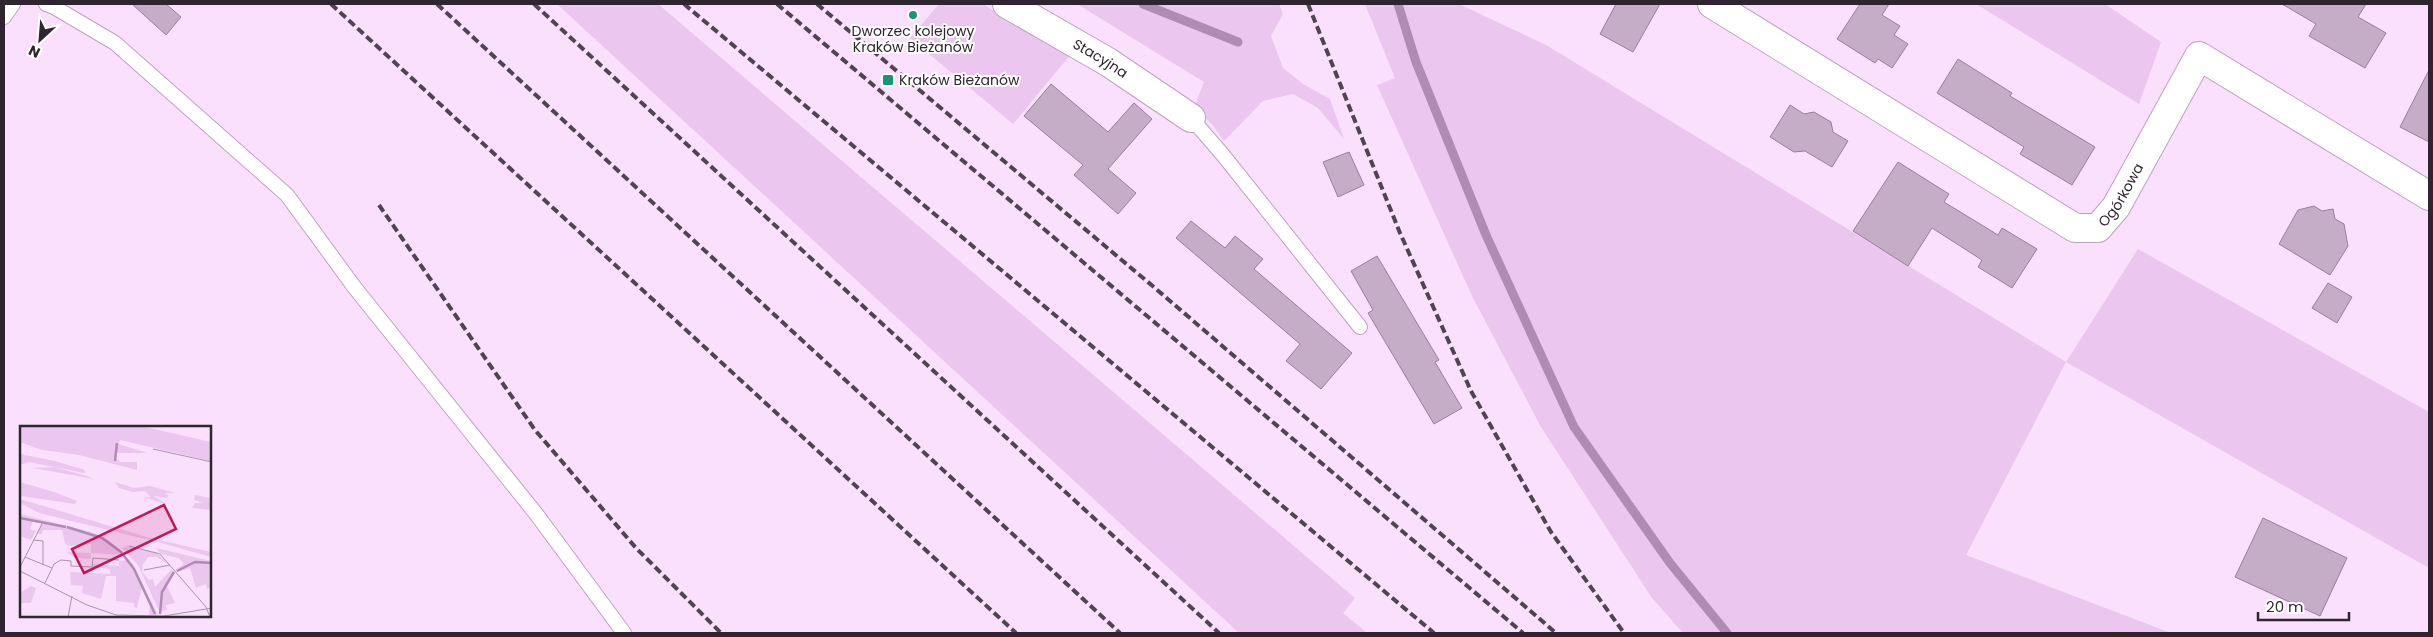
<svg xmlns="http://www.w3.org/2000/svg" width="2433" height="637" font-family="Poppins,sans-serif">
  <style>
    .green { fill: #ebc6ee }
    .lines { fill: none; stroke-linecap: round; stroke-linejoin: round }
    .stream { stroke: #b08cb4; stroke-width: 9 }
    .building { fill: #c5acc7; stroke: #987f9a }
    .lane-casing { stroke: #bca3bf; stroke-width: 16 }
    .street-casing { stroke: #bca3bf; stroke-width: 30 }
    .lane { stroke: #fff; stroke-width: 14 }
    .street { stroke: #fff; stroke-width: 28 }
    .rail { stroke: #514452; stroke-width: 4; stroke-dasharray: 8 4; stroke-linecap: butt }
    .poi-dot { fill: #1a947a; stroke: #fff; stroke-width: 2 }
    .labels { text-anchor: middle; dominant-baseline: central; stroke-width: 4; stroke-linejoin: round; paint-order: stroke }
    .poi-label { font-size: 14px; fill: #2f2530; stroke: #fff }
    .street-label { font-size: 14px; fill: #2f2530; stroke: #fff }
    .inset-river { fill: none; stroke: #b08cb4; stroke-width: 2.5 }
    .inset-road { fill: none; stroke: #a995ab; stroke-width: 1 }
    .view { fill: #c2185b; fill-opacity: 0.15; stroke: #c2185b; stroke-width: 2.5 }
    .inset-edge { fill: none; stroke: #2f2530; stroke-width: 2.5 }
  </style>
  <rect width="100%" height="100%" fill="#fae0fd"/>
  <g class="green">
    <polygon points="557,4 658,4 1355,598 1343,613 1367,633 1239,633"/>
    <polygon points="939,4 983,4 1023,30 1071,54 1013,124 910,38"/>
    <polygon points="1077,4 1279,4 1283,14 1271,36 1283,68 1303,84 1330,99 1344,139 1318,108 1293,94 1263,101 1224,141 1212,124 1194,108 1204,82"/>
    <polygon points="1365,4 1459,4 1546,45 2066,362 2138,249 2429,412 2429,568 2066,362 1966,555 2171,633 1683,633 1652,598 1541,427 1472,296 1377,85 1395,78"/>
    <polygon points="1976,4 2105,4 2161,42 2139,104"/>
  </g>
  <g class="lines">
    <g class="stream">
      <polyline points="1143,4 1238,42"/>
      <polyline points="1398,4 1416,62 1486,235 1574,427 1670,563 1727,633"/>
    </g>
  </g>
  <g class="building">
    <polygon points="132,4 166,4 181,17 166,35"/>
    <polygon points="1616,4 1660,4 1633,52 1600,34"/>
    <polygon points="1860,4 1889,4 1882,15 1900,26 1894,35 1908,44 1892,68 1878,59 1875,63 1837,39"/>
    <polygon points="2282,4 2366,4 2358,17 2386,33 2365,68 2309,36 2316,24"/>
    <polygon points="1958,59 2012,93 2010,96 2095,147 2072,185 2020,154 2024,147 1937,93"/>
    <polygon points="2429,70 2429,142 2400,127"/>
    <polygon points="1051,84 1108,132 1134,103 1152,119 1108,169 1136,193 1118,214 1074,175 1083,165 1024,116"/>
    <polygon points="1790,105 1804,114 1814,112 1831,122 1833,132 1848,141 1832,167 1805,151 1794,152 1770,137"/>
    <polygon points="1349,152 1364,185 1338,197 1323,162"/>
    <polygon points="1898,162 1949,194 1944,202 1998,235 2002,228 2037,249 2012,288 1978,267 1982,260 1932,228 1908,266 1853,231"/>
    <polygon points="2314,206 2322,211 2333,209 2335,219 2344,224 2348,246 2330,275 2279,244 2298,210"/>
    <polygon points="1191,221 1225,248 1235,236 1263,259 1254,269 1352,353 1321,389 1286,361 1300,344 1176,238"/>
    <polygon points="1377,256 1439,360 1435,362 1462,408 1434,424 1368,313 1373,310 1351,271"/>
    <polygon points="2328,283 2352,297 2337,323 2312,308"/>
    <polygon points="2263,518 2347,558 2320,616 2235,577"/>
  </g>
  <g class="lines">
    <g class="lane-casing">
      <g id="lane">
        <polyline points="46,4 54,7 115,43 287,195 355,288 537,515 624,633"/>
        <polyline points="4,17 13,4"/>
        <polyline points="1191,118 1223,155 1360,327"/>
      </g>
    </g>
    <g class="street-casing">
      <g id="street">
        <path id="s1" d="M 1007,4 L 1108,62 L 1191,118"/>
        <path id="s2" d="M 1712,4 L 2075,228 L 2098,228 L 2116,207 L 2199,56 L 2429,196"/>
      </g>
    </g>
    <use href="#lane" class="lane"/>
    <use href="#street" class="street"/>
    <g class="rail">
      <polyline points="331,4 1016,633"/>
      <polyline points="437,4 1120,633"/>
      <polyline points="534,4 1219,633"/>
      <polyline points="684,4 1434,633"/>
      <polyline points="777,4 1523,633"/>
      <polyline points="817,4 1155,288 1556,633"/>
      <polyline points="1308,4 1400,233 1471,391 1551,532 1624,633"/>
      <polyline points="379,205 535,430 636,548 721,633"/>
    </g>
  </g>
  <g class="poi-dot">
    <circle cx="913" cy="15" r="5"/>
    <rect x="882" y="74" width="12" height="12" rx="2.5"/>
  </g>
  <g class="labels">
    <g class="poi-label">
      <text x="913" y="31">Dworzec kolejowy<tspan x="913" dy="16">Kraków Bieżanów</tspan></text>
      <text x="899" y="80" text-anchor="start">Kraków Bieżanów</text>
    </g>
    <g class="street-label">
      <text stroke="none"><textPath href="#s1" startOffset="108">Stacyjna</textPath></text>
      <text stroke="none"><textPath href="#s2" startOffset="490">Ogórkowa</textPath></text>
    </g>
  </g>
  <g transform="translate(20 426)">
    <rect width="191" height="191" fill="#fae0fd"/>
    <path d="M 0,0 L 121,0 L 191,16 L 191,35 L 100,14 L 99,18 L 127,27 L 97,27 L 96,33 L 101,36 L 117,36 L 117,44 L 59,29 L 22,24 L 0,16 ZM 0,28 L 35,35 L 65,44 L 64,47 L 9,36 L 0,39 ZM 34,41 L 67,50 L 74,53 L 13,42 ZM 0,56 L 37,67 L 57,75 L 55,78 L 1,70 ZM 95,56 L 114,62 L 130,60 L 155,67 L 144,67 L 148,69 L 147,72 L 134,70 L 146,78 L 123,71 L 131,71 L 125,65 L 113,66 L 99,62 ZM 175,69 L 191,72 L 191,84 L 172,82 L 175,77 L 183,77 L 174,74 ZM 0,73 L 137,114 L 137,116 L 19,87 L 0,77 ZM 0,88 L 71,106 L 90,115 L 112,137 L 138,189 L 129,189 L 130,176 L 122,160 L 117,182 L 114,181 L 114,177 L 96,175 L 96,150 L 86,150 L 81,173 L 62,167 L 63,160 L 51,159 L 50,146 L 90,148 L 90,143 L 73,141 L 73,138 L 99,140 L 99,135 L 107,134 L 103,129 L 71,127 L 71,133 L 55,132 L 47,126 L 71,127 L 71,118 L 49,120 L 45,117 L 42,104 L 23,104 L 22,108 L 18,108 L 21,97 L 13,95 L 10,103 L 16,105 L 11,114 L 0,110 ZM 139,114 L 191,126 L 191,131 L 138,116 ZM 107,120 L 136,126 L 149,139 L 137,131 L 128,131 L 123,138 L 122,146 L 129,154 L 133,153 L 135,161 L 151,144 L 149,141 L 155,147 L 146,158 L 155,177 L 146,179 L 147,184 L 141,185 L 141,189 L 118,139 L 102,122 ZM 136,122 L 191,135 L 191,161 L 187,163 L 186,158 L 176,162 L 170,142 L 157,146 L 155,144 L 164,138 L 159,132 L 141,128 ZM 11,160 L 16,162 L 11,177 L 0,177 L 0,167 Z" fill="#ebc6ee"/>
    <path class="inset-river" d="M 95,35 L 97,17M 0,92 L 46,101M 47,101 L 82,112 L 101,126 L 114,143 L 135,188M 157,145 L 175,136 L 192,137M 140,188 L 142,166 L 154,146"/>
    <path class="inset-road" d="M 133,23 L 192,36M 13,114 L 23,115 L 23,139M 109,120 L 140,128 L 186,181 L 190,191M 5,131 L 32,142M 0,141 L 22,98M 124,144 L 150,139M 0,145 L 67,179 L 96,189 L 144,190 L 192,182M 25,157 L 34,138 L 41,134 L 51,135 L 51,140 L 72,141 L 73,132 L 99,134M 48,191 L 52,170"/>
    <path class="view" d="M 144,79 L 156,103 L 64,147 L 52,123 Z"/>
    <rect width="191" height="191" class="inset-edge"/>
  </g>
  <rect width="2433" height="637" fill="none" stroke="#2f2530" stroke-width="10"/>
  <g transform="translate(40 40) rotate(206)" stroke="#ffffff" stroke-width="4" paint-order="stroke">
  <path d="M0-4L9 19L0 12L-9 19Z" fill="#2f2530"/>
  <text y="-8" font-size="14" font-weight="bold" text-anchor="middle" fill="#2f2530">N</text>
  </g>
  <path d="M2258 612v8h91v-8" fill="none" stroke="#2f2530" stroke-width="2.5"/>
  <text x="2266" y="612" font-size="15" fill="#2f2530" stroke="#ffffff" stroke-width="4" paint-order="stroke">20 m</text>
</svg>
